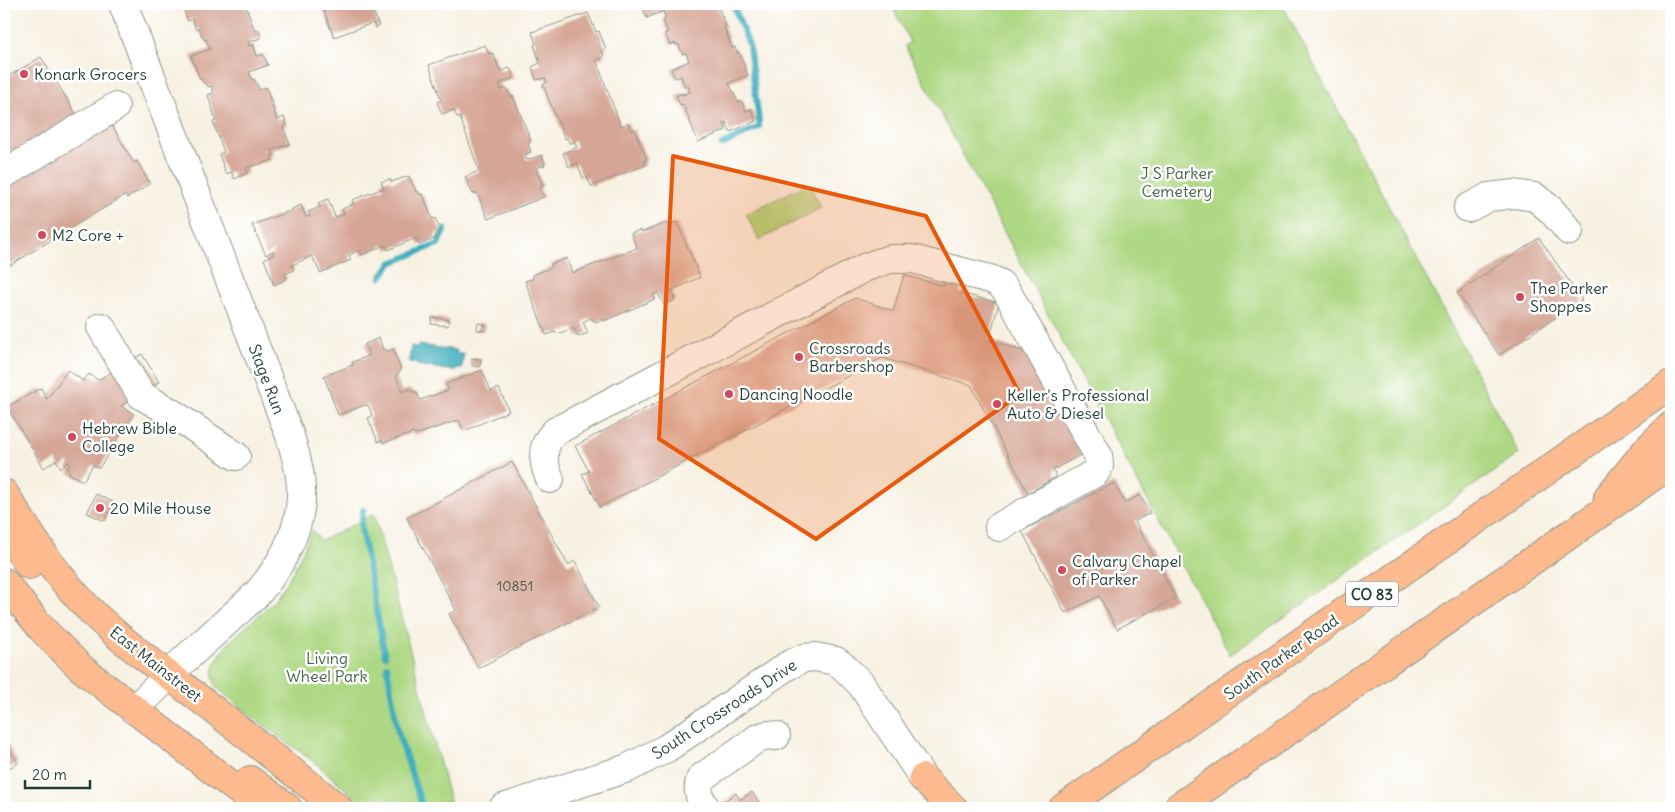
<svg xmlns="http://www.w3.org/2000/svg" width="1675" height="812" font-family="Delius,sans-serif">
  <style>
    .green { fill: #aed883; stroke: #668a5c }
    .water { fill: #40aebd; stroke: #307678 }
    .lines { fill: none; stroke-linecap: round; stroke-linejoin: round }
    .stream { stroke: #40aebd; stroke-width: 6 }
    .building { fill: #d5a595 }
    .minor-casing { stroke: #8b978b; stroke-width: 30 }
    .major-casing { stroke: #8b978b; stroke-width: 30 }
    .highway-casing { stroke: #8b978b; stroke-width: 30 }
    .minor { stroke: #fff; stroke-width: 28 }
    .major { stroke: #fcba8e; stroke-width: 28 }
    .highway { stroke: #fcba8e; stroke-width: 28 }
    .marked { fill: #e8590c; fill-opacity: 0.2; stroke: #e8590c; stroke-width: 4; stroke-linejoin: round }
    .poi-dot { fill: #d1495b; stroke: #fff; stroke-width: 2 }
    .labels { text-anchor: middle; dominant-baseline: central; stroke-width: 5; stroke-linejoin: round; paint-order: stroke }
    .number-label { font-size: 14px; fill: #4c574c }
    .shield { fill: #fff; stroke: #627771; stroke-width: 1 }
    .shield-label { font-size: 15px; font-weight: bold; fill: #1f3d34 }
    .poi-label { font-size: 16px; fill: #1f3d34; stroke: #fff; text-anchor: start }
    .park-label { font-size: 16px; fill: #436448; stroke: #fff }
    .street-label { font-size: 16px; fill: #1f3d34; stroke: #fff }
  </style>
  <rect width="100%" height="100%" fill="#fff"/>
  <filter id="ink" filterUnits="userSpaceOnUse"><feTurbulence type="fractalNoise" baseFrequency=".02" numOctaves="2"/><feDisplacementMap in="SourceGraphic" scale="10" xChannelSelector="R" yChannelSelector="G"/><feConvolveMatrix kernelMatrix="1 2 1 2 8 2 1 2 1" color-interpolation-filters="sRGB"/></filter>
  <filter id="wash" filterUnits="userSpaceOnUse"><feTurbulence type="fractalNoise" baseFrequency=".0096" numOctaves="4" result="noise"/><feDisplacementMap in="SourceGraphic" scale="20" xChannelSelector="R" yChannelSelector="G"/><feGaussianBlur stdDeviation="1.12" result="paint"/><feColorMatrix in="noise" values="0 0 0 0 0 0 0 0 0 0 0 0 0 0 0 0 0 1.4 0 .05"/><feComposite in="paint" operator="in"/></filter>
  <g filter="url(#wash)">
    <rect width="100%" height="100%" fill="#f7f1e2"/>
    <g class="green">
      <polygon points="891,4 1282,4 1519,454 1230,655 905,46 910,42"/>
      <polygon points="809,183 821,208 759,240 746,214"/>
      <path d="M 374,514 L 450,801 L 422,808 L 367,808 L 317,764 L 271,731 L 216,687 C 214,681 212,674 214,668 C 222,640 260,619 278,595 C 292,576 303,552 312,530 L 321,541 Z"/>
    </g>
    <polygon class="water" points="419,345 457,350 456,353 464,354 462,369 455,369 454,371 417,365 417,364 409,362 411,346 418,347"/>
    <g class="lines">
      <g class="stream">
        <polyline points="722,145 759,127 759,121 749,45 733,4"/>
        <polyline points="381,277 391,263 438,244 445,229"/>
        <polyline points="363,510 361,527 385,656"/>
        <polyline points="387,666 398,733 422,805"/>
      </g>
    </g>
    <g id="blocks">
      <g class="building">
        <polygon points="196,4 245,4 255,31 259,30 261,38 248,42 249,46 253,44 257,56 263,54 268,65 249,72 252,80 254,79 260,90 266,87 277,120 284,117 287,125 283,127 290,144 272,150 274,155 271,156 273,160 246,168 248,173 234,179 232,172 226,174 219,154 224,152 213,122 216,121 208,95 214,93 211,86 208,87 206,83 204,84 201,78 200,79 191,56 210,49 206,39 204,40 199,28 196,29 192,19 188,21 183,9"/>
        <polygon points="321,4 397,4 374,13 379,26 375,28 373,23 334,37"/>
        <polygon points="641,4 715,4 717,9 719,9 726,26 724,27 732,48 735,47 737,53 739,52 748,75 729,83 738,102 742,101 746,111 751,109 756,121 730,132 726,122 724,123 726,130 698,142 683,104 680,105 676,96 683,93 683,95 690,92 688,86 685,87 681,76 675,78 671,69 689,61 686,53 683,54 678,44 676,45 676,43 670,45 665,33 668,32 663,20 666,19 663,11 647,18"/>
        <polygon points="588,13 596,32 599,31 606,49 602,51 604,57 596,60 621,126 628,123 631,131 634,129 647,160 644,161 646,165 591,186 587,177 583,178 577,163 569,167 563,153 577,147 574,141 570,144 567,138 565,139 543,85 547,82 545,78 536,80 532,67 540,63 534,45 536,44 532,32"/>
        <polygon points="485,45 489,54 493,53 500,71 510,68 514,78 499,84 501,90 506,88 511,97 513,96 531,141 528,143 531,152 525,154 527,160 542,155 545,165 536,168 543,186 540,188 544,197 488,219 477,193 473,194 465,177 479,171 460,117 457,117 454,110 442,114 437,102 441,100 429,65"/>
        <polygon points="41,57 78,117 4,161 4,79"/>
        <polygon points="111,124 134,163 137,161 150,184 127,198 125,195 4,269 4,187"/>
        <polygon points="409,176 416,192 418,191 420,195 423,194 432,219 435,218 441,231 435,234 436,238 419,245 416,238 388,250 385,245 362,255 360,250 349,255 351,260 320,273 312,256 292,265 294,270 285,274 287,279 274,285 264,259 274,254 273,251 266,255 252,225 293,210 292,209 301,205 306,217 310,216 308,212 320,207 318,203 328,199 335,217 344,214 342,209 354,204 352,200 384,188 381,182 390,179 391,182"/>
        <polygon points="677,222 700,277 671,291 675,300 664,305 658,293 653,295 655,299 604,321 604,319 596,322 590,318 583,322 588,333 578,337 574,328 557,334 555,332 546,335 525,281 533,279 533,275 552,267 551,264 567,258 572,273 637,248 631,233 641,230 642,232 666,223 667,225"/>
        <polygon points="1539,238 1582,300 1499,355 1457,293"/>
        <polygon points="904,275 944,286 947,278 963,284 960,293 999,303 989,340 1028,353 1082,454 1053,470 1056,477 1028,493 971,385 882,358 600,507 582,474 589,471 575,446 855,298 893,311"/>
        <polygon points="432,317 449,320 448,326 431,324"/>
        <polygon points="478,323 485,324 484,331 477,330"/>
        <polygon points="379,338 383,350 385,349 386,352 393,349 401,370 396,376 402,392 408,389 417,393 420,400 449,390 446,384 482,370 491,391 499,388 509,411 464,431 459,420 415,435 413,433 383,443 382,440 378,442 368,418 372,416 369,406 365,405 338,415 324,376 353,365 352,362 369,356 365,344"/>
        <polygon points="142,354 159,382 121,406 134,414 99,468 93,465 83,481 68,473 70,471 67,469 70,464 68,462 61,468 56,460 44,468 7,407 41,388 47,399 68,370 83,381 89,374 98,380"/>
        <polygon points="472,358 481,359 480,367 472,366"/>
        <polygon points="512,462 568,565 575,561 599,607 478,668 449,614 456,610 407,518"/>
        <polygon points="1114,483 1125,503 1140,495 1150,513 1135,521 1176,598 1117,629 1099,596 1065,613 1022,531"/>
        <polygon points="96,494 113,502 105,521 87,513"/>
        <polygon points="4,739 18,763 4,771"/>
        <polygon points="752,792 763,808 719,808 717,806 736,793 740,800"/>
      </g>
    </g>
  </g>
  <g filter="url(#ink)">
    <use href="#blocks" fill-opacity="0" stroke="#8b978b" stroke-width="1"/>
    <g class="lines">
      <g class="minor-casing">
        <g id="minor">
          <path d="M 123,4 L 290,436 C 296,456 302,477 301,497 C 300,533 279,569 256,595 L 184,660 L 134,710"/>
          <polyline points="4,174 115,107"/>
          <polyline points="1468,208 1489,197 1514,194 1535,197 1551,210 1569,231"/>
          <polyline points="101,327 141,395 172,413 236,456"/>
          <path d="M 550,479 C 542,461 540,445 556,431 L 866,267 L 890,259 L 912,259 L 990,279 L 999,283 L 1006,290 L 1098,455 L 1099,466 L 1095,473 L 999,527"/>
          <polyline points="503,808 628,768 667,748 787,666 804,658 815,657 836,661 844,667 861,684 923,778"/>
          <path d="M 706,808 C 699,798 696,789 701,778 L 758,738 L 767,735 L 776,736"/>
        </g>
      </g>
      <g class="major-casing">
        <g id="major">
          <path d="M 4,493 C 26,528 48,564 76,595 C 109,633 152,662 192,693 C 234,725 275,758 317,791 L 338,808"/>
          <polyline points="4,530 29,565"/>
          <polyline points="4,582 42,629 81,668 261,808"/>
          <polyline points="250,780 288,808"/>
        </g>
      </g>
      <g class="highway-casing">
        <g id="highway">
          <polyline points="1608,497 1648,448 1671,426"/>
          <polyline points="923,778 953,808"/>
          <polyline points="1063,808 1671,384"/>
          <polyline points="1177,808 1671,464"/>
        </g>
      </g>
      <use href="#minor" class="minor"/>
      <use href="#major" class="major"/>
      <use href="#highway" class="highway"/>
    </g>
  </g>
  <path class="marked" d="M 673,156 L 926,216 L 1020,394 L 816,539 L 659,439 Z"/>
  <g class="poi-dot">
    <circle cx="24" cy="74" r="5"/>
    <circle cx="42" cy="235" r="5"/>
    <circle cx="1520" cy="297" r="5"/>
    <circle cx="799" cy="357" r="5"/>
    <circle cx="729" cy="394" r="5"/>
    <circle cx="997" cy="404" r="5"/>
    <circle cx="72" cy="437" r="5"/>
    <circle cx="100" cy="508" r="5"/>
    <circle cx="1062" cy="570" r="5"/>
  </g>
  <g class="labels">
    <g class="number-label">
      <text x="515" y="586">10851</text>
    </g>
    <rect class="shield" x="1346" y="581.5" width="52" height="25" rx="4"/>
    <g class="shield-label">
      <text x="1372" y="594">CO 83</text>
    </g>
    <g class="poi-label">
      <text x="34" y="74">Konark Grocers</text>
      <text x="52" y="235">M2 Core +</text>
      <text x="1530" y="288">The Parker<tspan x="1530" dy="18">Shoppes</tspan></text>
      <text x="809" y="348">Crossroads<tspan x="809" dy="18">Barbershop</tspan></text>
      <text x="739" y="394">Dancing Noodle</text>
      <text x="1007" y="395">Keller's Professional<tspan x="1007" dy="18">Auto &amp; Diesel</tspan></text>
      <text x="82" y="428">Hebrew Bible<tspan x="82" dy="18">College</tspan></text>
      <text x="110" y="508">20 Mile House</text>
      <text x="1072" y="561">Calvary Chapel<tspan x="1072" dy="18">of Parker</tspan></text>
    </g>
    <g class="park-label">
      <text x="1177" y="173">J S Parker<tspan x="1177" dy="18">Cemetery</tspan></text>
      <text x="327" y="658">Living<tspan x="327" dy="18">Wheel Park</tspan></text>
    </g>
    <g class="street-label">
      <text transform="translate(267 379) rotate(69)">Stage Run</text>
      <text transform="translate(1281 657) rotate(-35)">South Parker Road</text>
      <text transform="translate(156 664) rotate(38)">East Mainstreet</text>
      <text transform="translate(724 709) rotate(-33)">South Crossroads Drive</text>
    </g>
  </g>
  <rect width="1675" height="812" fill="none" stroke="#fff" stroke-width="20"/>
  <path d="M25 780v8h65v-8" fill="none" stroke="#1f3d34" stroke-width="2.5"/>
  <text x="32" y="780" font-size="15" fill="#1f3d34" stroke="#ffffff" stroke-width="4" paint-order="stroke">20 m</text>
</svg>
